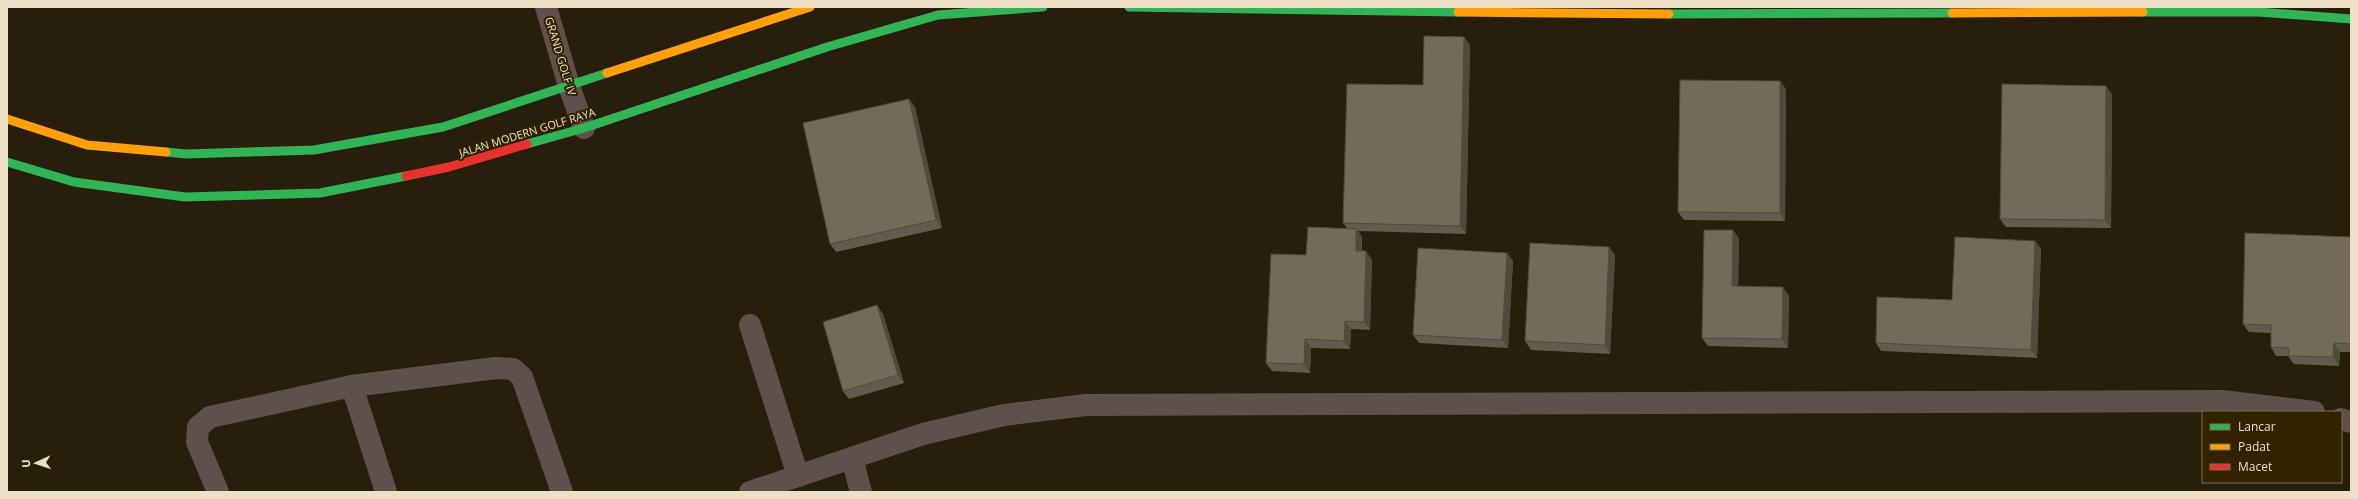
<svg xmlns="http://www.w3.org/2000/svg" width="2358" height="499" font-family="'Open Sans',sans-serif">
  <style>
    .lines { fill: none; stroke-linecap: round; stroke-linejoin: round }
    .street { stroke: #5f504c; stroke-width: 22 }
    .fast { stroke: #30b455; stroke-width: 9 }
    .slow { stroke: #ff9f0a; stroke-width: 9 }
    .jam { stroke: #e5322d; stroke-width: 9 }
    .wall { fill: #635b4d }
    .shaded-wall { fill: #504a3e }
    .building { fill: #736a59; stroke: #504a3e }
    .labels { text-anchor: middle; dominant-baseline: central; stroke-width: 4; stroke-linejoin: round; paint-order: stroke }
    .street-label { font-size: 11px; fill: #ede0c7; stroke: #322200 }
  </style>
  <rect width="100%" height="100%" fill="#271e0b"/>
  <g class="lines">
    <g class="street">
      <polyline points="546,7 569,86 584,128"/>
      <polyline points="750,325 798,476"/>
      <polyline points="352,386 386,492"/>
      <polyline points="2341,419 2351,422"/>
      <polyline points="852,458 861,492"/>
      <polyline points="218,492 197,442 198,427 210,417 352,386 496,368 513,369 522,377 562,492"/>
      <polyline points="750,492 923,434 1004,415 1086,405 2222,401 2314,412"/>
    </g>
    <g class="fast">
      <polyline points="1129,7 1458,12"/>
      <polyline points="2143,12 2258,12 2351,19"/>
      <polyline points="1669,14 1952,13"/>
      <polyline points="527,144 584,128 827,47 938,15 1043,7"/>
      <polyline points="166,152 186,154 314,150 443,127 607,73"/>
      <polyline points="7,162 74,182 185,197 320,193 406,176"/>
    </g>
    <g class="slow">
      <polyline points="1458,12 1669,14"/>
      <polyline points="1952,13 2143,12"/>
      <polyline points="607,73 810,7"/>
      <polyline points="7,119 87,145 166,152"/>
    </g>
    <polyline class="jam" points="406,176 449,167 527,144"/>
  </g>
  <g class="wall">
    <polygon points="1464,37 1470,45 1466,234 1358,231 1362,237 1362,251 1372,260 1370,330 1351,329 1350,349 1311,348 1310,373 1272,371 1266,363 1306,255 1347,228 1343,223"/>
    <polygon points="1786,89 1785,221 1684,220 1678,212"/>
    <polygon points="2112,94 2111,228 2006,227 2000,219"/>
    <polygon points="909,99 915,107 942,228 836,252 830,244"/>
    <polygon points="1733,230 1739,239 1738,286 1789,296 1788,348 1708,346 1702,338"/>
    <polygon points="2351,237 2351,352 2340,352 2339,366 2294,364 2288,356 2276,356 2271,347 2271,333 2249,332 2243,324"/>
    <polygon points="2035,241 2041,249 2037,358 1881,351 1876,343 1952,300"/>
    <polygon points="1507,253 1513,261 1508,348 1419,343 1413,335"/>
    <polygon points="1615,255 1610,354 1531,350 1525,341"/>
    <polygon points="883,314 904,383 849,399 843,391"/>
  </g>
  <g class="shaded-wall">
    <polygon points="1464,37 1470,45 1466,234 1460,226"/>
    <polygon points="1780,81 1786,89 1785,221 1780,213"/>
    <polygon points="2106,86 2112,94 2111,228 2105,220"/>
    <polygon points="909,99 915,107 942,228 936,220"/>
    <polygon points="1356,229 1362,237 1361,259 1356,251"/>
    <polygon points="1733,230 1739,239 1738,295 1732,286"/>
    <polygon points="2035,241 2041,249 2037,358 2031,350"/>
    <polygon points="1609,247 1615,255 1610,354 1605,345"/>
    <polygon points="1366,251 1372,260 1370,330 1364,322"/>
    <polygon points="1507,253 1513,261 1508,348 1502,340"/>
    <polygon points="1783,287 1789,296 1788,348 1782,339"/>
    <polygon points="877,305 883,314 904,383 898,375"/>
    <polygon points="1345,321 1351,329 1350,349 1344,341"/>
    <polygon points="1305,339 1311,348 1310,373 1304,364"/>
    <polygon points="2334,343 2340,352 2339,366 2333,357"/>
  </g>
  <g class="building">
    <polygon points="1424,36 1464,37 1460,226 1343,223 1347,84 1423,85"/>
    <polygon points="1680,80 1780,81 1780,213 1678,212"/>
    <polygon points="2002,84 2106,86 2105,220 2000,219"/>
    <polygon points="909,99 936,220 830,244 803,123"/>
    <polygon points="1308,227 1356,229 1356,251 1366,251 1364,322 1345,321 1344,341 1305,339 1304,364 1266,363 1271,254 1306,255"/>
    <polygon points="1704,230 1733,230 1732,286 1783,287 1782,339 1702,338"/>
    <polygon points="2245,233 2351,237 2351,344 2334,343 2333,357 2288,356 2289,348 2271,347 2271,325 2243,324"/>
    <polygon points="1955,237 2035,241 2031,350 1876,343 1877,297 1952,300"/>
    <polygon points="1530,243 1609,247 1605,345 1525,341"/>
    <polygon points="1418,248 1507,253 1502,340 1413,335"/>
    <polygon points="877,305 898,375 843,391 823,322"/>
  </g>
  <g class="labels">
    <g class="street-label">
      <text transform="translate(561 56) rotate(73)">GRAND GOLF IV</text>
      <text transform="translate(527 132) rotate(-17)">JALAN MODERN GOLF RAYA</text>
    </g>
  </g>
  <rect width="2358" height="499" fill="none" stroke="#ede0c7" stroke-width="16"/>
  <rect x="2202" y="411" width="140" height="72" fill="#322200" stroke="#7d6e50"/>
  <rect x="2210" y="424" width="20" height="6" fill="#30b455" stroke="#7d6e50"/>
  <text x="2238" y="431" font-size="12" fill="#ede0c7">Lancar</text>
  <rect x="2210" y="444" width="20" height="6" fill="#ff9f0a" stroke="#7d6e50"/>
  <text x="2238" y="451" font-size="12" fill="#ede0c7">Padat</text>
  <rect x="2210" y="464" width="20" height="6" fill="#e5322d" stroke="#7d6e50"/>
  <text x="2238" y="471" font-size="12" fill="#ede0c7">Macet</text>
  <g transform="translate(36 463) rotate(267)" stroke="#322200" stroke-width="3" paint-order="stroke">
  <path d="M0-3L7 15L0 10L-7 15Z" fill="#ede0c7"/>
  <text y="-6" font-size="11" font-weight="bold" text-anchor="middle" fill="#ede0c7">U</text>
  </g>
</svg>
